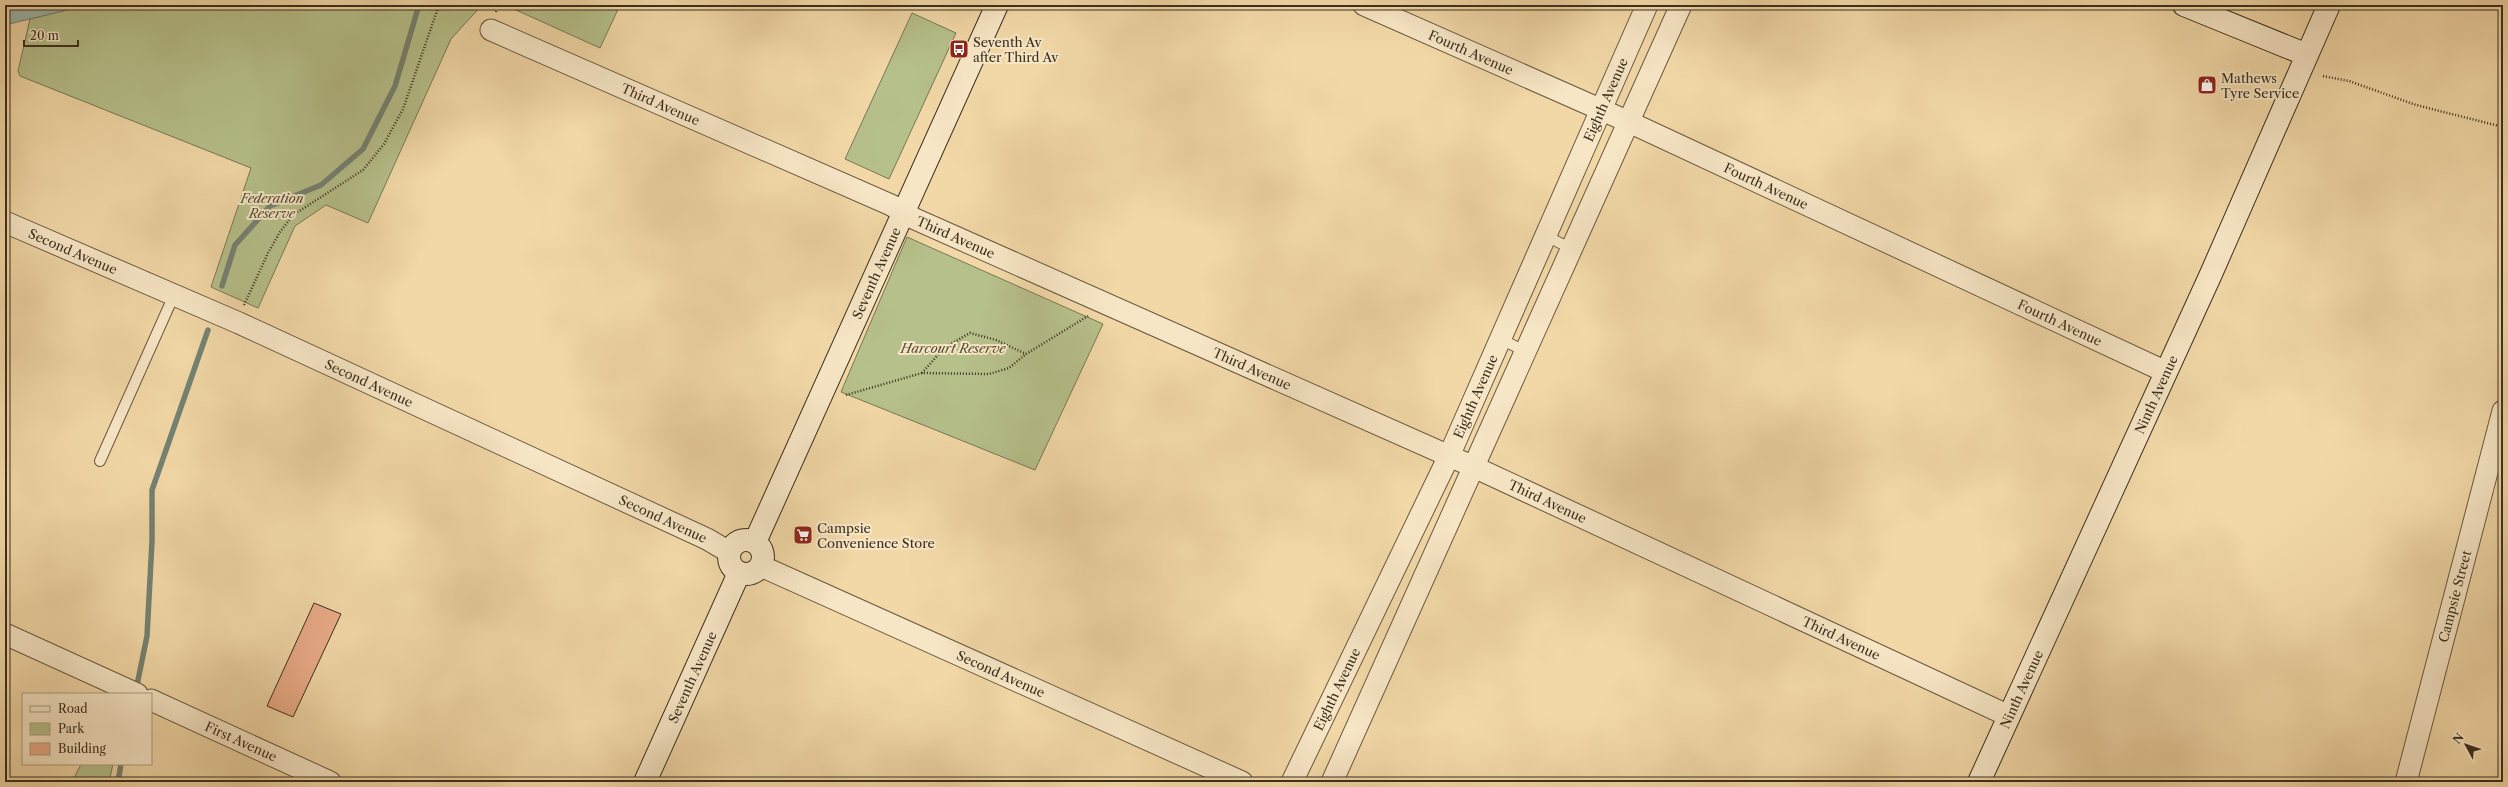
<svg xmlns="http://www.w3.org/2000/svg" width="2508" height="787" font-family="'Libre Caslon Text',serif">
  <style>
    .green { fill: #b6c08b; stroke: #787854 }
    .water { fill: #9bb9ac; stroke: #758273 }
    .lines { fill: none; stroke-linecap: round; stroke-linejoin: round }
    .stream { stroke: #758273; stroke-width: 5.5 }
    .building { fill: #eaac89; stroke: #3b2f1e }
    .lane-casing { stroke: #695940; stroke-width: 12 }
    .street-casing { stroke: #695940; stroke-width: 23 }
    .secondary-casing { stroke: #3b2f1e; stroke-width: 24 }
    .path { stroke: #3b2f1e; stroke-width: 2.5; stroke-dasharray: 1 2; stroke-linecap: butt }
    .lane { stroke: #f7e6c6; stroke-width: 10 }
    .street { stroke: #f7e6c6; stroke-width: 21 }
    .secondary { stroke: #f7e6c6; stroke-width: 22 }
    .labels { text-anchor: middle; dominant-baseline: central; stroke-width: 4; stroke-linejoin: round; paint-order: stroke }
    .poi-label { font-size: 13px; fill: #3b2f1e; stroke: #f7e6c6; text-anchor: start }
    .street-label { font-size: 13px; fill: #3b2f1e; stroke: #f7e6c6 }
    .park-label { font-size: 13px; font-style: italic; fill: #544c34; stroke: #f7e6c6 }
  </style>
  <rect width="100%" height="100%" fill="#f2d8a7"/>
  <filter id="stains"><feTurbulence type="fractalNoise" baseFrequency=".005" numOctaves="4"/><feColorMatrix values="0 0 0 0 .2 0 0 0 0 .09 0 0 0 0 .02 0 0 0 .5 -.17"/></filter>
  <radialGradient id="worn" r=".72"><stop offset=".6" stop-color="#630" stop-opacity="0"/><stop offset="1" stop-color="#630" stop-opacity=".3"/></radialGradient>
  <g class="green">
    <polygon points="87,5 482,5 451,39 368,223 326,205 295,226 258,308 211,287 251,168 20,76 18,71 30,19"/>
    <polygon points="505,5 620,5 600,48"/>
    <polygon points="912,13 956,33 889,179 845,159"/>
    <polygon points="907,237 1103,324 1035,470 841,392"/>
    <polygon points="81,764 113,764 109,782 72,782"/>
  </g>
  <polygon class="water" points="5,5 87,5 5,25"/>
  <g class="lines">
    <g class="stream">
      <polyline points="222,286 235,245 270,206 321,185 363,149 395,86 419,5"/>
      <polyline points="136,690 147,636 152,541 152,490 208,330"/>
      <polyline points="118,782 121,764"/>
    </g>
  </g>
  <polygon class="building" points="314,603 341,614 293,717 267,706"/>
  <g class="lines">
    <g class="lane-casing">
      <g id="lane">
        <polyline points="1546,236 1572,249"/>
        <polyline points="1501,339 1526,352"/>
        <polyline points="100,461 174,295"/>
      </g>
    </g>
    <g class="street-casing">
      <g id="street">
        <path id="s1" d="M 1364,5 L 1629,122 L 2166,372"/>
        <path id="s2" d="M 491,30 L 891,205 L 915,219 L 1474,467 L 2009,716"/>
        <path id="s3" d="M 5,222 L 239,323 L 707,539 L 729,552"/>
        <path id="s4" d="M 761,566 L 1242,782"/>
        <polyline points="5,634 137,694"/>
        <path id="s5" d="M 151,700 L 330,782"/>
        <path id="s6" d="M 1292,782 L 1449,456 L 1647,5"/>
        <polyline points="1332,782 1681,5"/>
        <path id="s7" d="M 2406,782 L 2503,411"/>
      </g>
    </g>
    <g class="secondary-casing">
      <g id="secondary">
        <polyline points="2184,5 2307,55"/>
        <circle cx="746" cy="557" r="17"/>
        <path id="s8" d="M 755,542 L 997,5"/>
        <path id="s9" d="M 645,782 L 739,573"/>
        <path id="s10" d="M 1979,782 L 2211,274 L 2329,5"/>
      </g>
    </g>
    <g class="path">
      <polyline points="496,12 498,5"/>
      <polyline points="2323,76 2349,81 2416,105 2503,127"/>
      <polyline points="244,305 268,253 280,232 293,215 363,170 384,144 403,109 439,5"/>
      <polyline points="922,373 944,348 970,333 996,340 1026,354"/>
      <polyline points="846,395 922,373 989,374 1009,368 1026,354 1088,316"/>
    </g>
    <use href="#lane" class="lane"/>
    <use href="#street" class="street"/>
    <use href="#secondary" class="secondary"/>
  </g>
  <defs>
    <g id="bus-square" transform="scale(1)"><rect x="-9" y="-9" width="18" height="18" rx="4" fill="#8f2418" stroke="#f7e6c6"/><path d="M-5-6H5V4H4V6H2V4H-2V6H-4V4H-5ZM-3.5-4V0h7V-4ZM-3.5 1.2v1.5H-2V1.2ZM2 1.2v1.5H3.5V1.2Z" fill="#fff"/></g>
    <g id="shop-square" transform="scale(1)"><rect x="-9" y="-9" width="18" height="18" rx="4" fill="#8f2418" stroke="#f7e6c6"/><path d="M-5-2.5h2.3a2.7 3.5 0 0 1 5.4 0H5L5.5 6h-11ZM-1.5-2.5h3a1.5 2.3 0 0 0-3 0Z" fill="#fff"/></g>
    <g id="supermarket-square" transform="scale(1)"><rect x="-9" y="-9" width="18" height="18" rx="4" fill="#8f2418" stroke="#f7e6c6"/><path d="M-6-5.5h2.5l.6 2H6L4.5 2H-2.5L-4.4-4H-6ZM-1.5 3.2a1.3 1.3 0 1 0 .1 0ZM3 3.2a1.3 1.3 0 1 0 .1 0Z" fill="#fff"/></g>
  </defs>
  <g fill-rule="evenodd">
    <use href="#bus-square" x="959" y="49"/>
    <use href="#shop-square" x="2207" y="85"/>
    <use href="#supermarket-square" x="803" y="535"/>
  </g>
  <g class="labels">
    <g class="poi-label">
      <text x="973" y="42">Seventh Av<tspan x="973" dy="15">after Third Av</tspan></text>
      <text x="2221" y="78">Mathews<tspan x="2221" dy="15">Tyre Service</tspan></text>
      <text x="817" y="528">Campsie<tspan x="817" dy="15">Convenience Store</tspan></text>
    </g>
    <g class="street-label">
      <text stroke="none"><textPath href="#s1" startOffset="117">Fourth Avenue</textPath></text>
      <text stroke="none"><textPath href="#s6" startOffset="751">Eighth Avenue</textPath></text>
      <text stroke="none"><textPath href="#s2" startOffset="185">Third Avenue</textPath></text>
      <text stroke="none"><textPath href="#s1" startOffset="441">Fourth Avenue</textPath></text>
      <text stroke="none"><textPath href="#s2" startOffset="509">Third Avenue</textPath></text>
      <text stroke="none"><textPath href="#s3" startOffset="74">Second Avenue</textPath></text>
      <text stroke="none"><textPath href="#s8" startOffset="295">Seventh Avenue</textPath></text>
      <text stroke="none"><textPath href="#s1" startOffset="765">Fourth Avenue</textPath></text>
      <text stroke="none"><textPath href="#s2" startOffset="833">Third Avenue</textPath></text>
      <text stroke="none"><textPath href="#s3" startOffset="398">Second Avenue</textPath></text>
      <text stroke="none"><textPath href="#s10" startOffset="426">Ninth Avenue</textPath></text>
      <text stroke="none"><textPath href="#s6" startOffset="427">Eighth Avenue</textPath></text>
      <text stroke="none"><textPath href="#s2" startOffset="1157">Third Avenue</textPath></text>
      <text stroke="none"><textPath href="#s3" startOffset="722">Second Avenue</textPath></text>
      <text stroke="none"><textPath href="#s7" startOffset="192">Campsie Street</textPath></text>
      <text stroke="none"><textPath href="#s2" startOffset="1481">Third Avenue</textPath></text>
      <text stroke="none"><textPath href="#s4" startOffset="263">Second Avenue</textPath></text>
      <text stroke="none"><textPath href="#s9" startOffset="115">Seventh Avenue</textPath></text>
      <text stroke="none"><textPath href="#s6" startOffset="103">Eighth Avenue</textPath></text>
      <text stroke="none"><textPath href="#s10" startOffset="102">Ninth Avenue</textPath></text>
      <text stroke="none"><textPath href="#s5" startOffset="99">First Avenue</textPath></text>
    </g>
    <g class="park-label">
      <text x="272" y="198">Federation<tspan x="272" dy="15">Reserve</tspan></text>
      <text x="953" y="348">Harcourt Reserve</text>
    </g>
  </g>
  <rect width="2508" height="787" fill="none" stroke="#f2d8a7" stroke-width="20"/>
  <rect x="6" y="6" width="2496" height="775" fill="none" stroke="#3b2f1e" stroke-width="2"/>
  <rect x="10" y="10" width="2488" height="767" fill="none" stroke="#3b2f1e"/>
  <rect x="22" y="693" width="130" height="72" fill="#f7e6c6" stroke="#ac9d83"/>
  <rect x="30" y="706" width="20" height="6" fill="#f7e6c6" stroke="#ac9d83"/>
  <text x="58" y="713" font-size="12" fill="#3b2f1e">Road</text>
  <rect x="30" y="723" width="20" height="12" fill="#b6c08b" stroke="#ac9d83"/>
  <text x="58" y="733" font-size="12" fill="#3b2f1e">Park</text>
  <rect x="30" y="743" width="20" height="12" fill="#eaac89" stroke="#ac9d83"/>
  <text x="58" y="753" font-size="12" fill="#3b2f1e">Building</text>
  <g transform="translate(2466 745) rotate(310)" stroke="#f7e6c6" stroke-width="3" paint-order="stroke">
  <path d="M0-3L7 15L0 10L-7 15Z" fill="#3b2f1e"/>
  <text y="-6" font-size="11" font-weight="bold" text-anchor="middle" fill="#3b2f1e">N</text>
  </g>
  <path d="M24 40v6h54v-6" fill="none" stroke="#3b2f1e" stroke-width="2"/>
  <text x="30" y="40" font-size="12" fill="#3b2f1e" stroke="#f7e6c6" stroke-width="3" paint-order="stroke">20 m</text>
  <rect width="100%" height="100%" filter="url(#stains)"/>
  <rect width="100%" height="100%" fill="url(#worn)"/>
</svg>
